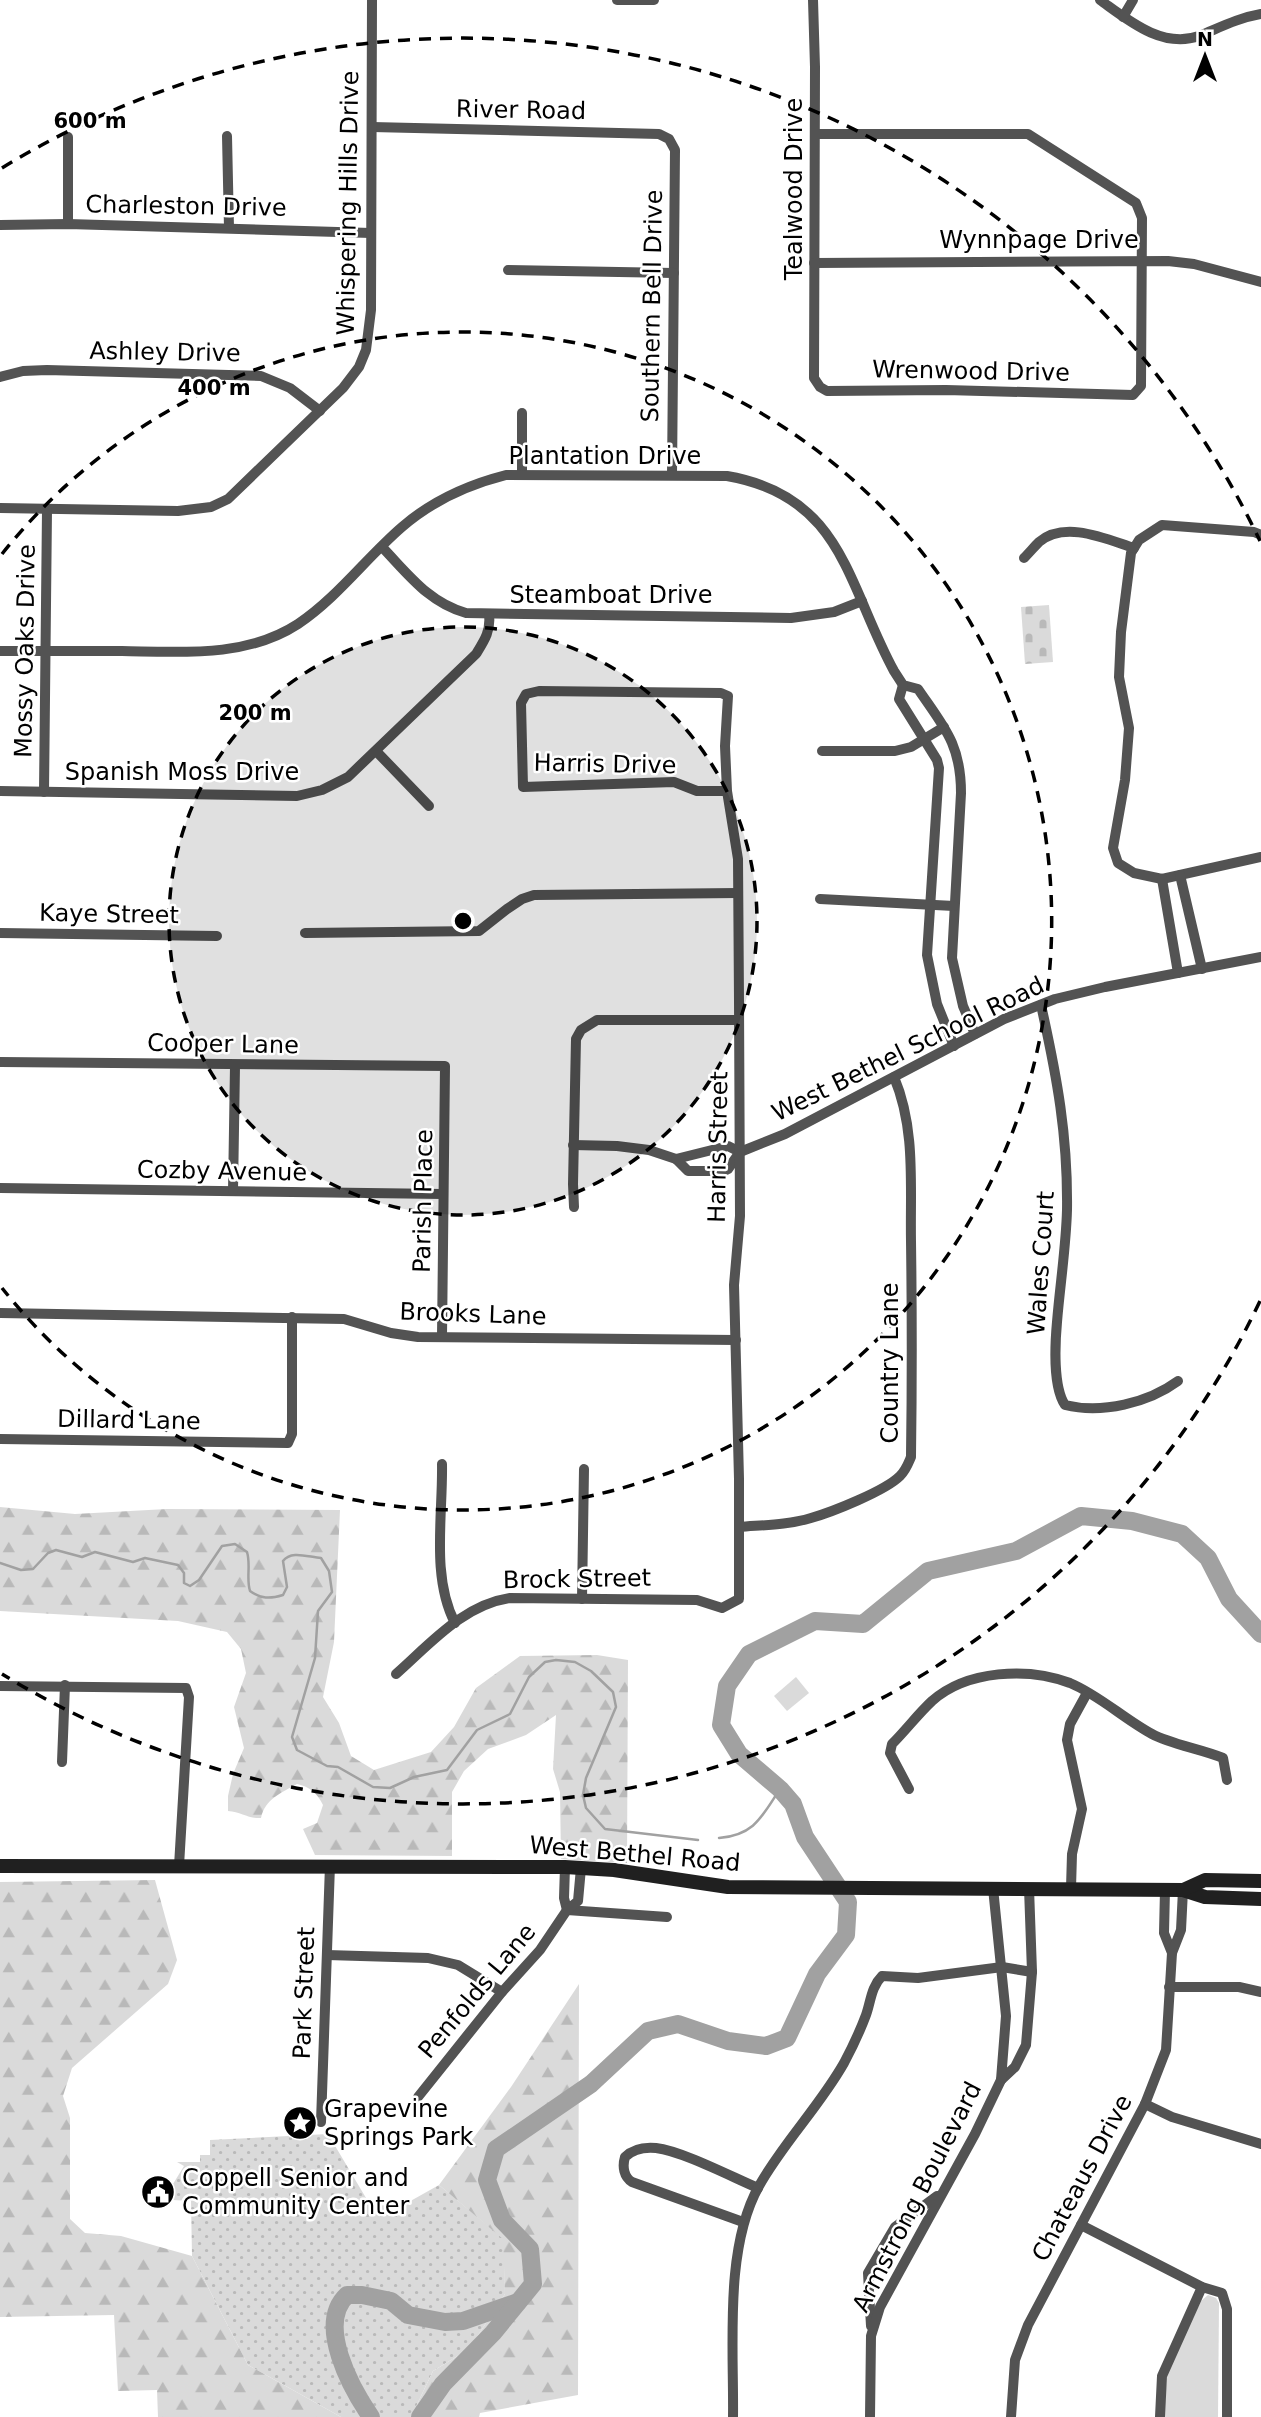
<svg xmlns="http://www.w3.org/2000/svg" width="1261" height="2417" font-family="'DejaVu Sans',sans-serif">
  <style>
    .grass { fill: url(#grass-dots) }
    .forest { fill: url(#forest-firs) }
    .cemetery { fill: url(#cemetery-stones) }
    .green { fill: #dadada }
    .lines { fill: none; stroke-linecap: round; stroke-linejoin: round }
    .stream { stroke: #a1a1a1; stroke-width: 2.5 }
    .river { stroke: #a1a1a1; stroke-width: 18 }
    .minor { stroke: #535353; stroke-width: 10 }
    .secondary { stroke: #202020; stroke-width: 14 }
    .ring { fill: none; stroke: #000; stroke-width: 3.5; stroke-dasharray: 12 9 }
    .labels { text-anchor: middle; dominant-baseline: central; stroke-width: 5; stroke-linejoin: round; paint-order: stroke }
    .street-label { font-size: 24px; fill: #000; stroke: #fff }
    .poi-label { font-size: 24px; fill: #000; stroke: #fff; text-anchor: start }
    .centre { fill: #000; stroke: #fff; stroke-width: 3.5 }
    .ring-label { font-size: 21px; text-anchor: middle; font-weight: bold; fill: #000; stroke: #fff; stroke-width: 5; stroke-linejoin: round; paint-order: stroke }
  </style>
  <defs>
    <pattern id="grass-dots" width="8" height="8" patternUnits="userSpaceOnUse" patternTransform="scale(1.75)"><rect width="8" height="8" fill="#dadada"/><path d="M2 2h.1M6 6h.1" fill="none" stroke="#b9b9b9" stroke-width="1.8" stroke-linecap="round"/></pattern>
    <pattern id="forest-firs" width="22" height="20" patternUnits="userSpaceOnUse" patternTransform="scale(1.75)"><rect width="22" height="20" fill="#dadada"/><path d="M5 1l3.5 6h-7zM16 11l3.5 6h-7z" fill="#b9b9b9"/></pattern>
    <pattern id="cemetery-stones" width="16" height="16" patternUnits="userSpaceOnUse" patternTransform="scale(1.75)"><rect width="16" height="16" fill="#dadada"/><path d="M2 7V4a2 2 0 0 1 4 0v3zM10 15v-3a2 2 0 0 1 4 0v3z" fill="#b9b9b9"/></pattern>
  </defs>
  <rect width="100%" height="100%" fill="#fff"/>
  <polygon class="grass" points="328,2134 369,2203 398,2208 439,2185 504,2239 505,2294 469,2349 433,2371 411,2417 341,2417 248,2365 192,2256 191,2201 173,2200 173,2184 184,2166 177,2162 200,2162 200,2155 210,2155 210,2140"/>
  <g class="forest">
    <path d="M 0,1507 L 75,1514 L 167,1509 L 340,1510 L 334,1642 L 323,1697 L 339,1723 L 351,1756 L 374,1770 L 431,1752 L 454,1727 L 476,1688 L 520,1656 L 597,1655 L 628,1660 L 627,1863 L 561,1859 L 560,1792 L 553,1769 L 556,1715 L 526,1735 L 488,1749 L 464,1771 L 452,1792 L 452,1856 L 315,1855 L 303,1829 L 317,1823 L 323,1805 C 317,1793 310,1787 297,1784 C 281,1793 265,1799 261,1818 C 249,1819 241,1812 228,1811 L 228,1796 L 233,1774 L 244,1748 L 234,1707 L 246,1673 L 241,1649 L 227,1632 L 178,1621 L 0,1611 Z"/>
    <polygon points="155,1880 177,1960 168,1984 72,2068 63,2096 70,2118 70,2219 85,2233 121,2236 192,2256 248,2365 341,2417 158,2417 157,2390 118,2391 114,2315 0,2317 0,1882"/>
    <polygon points="579,1984 578,2395 480,2413 479,2417 411,2417 433,2371 469,2349 505,2294 503,2239 439,2185 511,2087"/>
  </g>
  <polygon class="cemetery" points="1049,605 1053,662 1025,664 1021,607"/>
  <g class="green">
    <polygon points="796,1677 809,1693 787,1711 774,1696"/>
    <polygon points="1208,2295 1216,2298 1219,2303 1218,2417 1164,2417 1167,2373 1201,2301"/>
  </g>
  <g class="lines">
    <g class="stream">
      <path d="M 0,1563 L 21,1570 L 33,1569 L 48,1553 L 56,1550 L 82,1557 L 95,1552 L 133,1562 L 145,1558 L 178,1565 L 184,1573 L 184,1583 L 190,1586 L 199,1580 L 222,1546 L 235,1544 L 247,1552 C 251,1565 246,1578 250,1591 C 261,1599 270,1599 283,1595 L 287,1587 L 283,1561 C 291,1550 308,1557 321,1558 L 329,1571 L 332,1592 L 318,1611 L 315,1658 L 292,1737 L 297,1750 L 327,1766 L 338,1767 L 373,1787 L 390,1788 L 414,1777 L 447,1770 L 477,1730 L 510,1714 L 529,1677 L 545,1662 L 556,1660 L 575,1662 L 591,1671 L 613,1692 L 616,1707 L 586,1778 L 583,1795 L 586,1808 L 605,1829 L 698,1840"/>
      <path d="M 719,1838 C 755,1835 762,1816 780,1789"/>
    </g>
    <g class="river">
      <path d="M 371,2417 C 351,2388 316,2324 347,2295 L 362,2295 L 391,2301 L 408,2315 L 445,2322 L 463,2321 L 518,2302"/>
      <polyline points="420,2417 443,2384 493,2333 533,2284 530,2249 502,2220 487,2180 496,2149 591,2084 648,2031 678,2024 728,2041 766,2046 787,2038 817,1974 846,1935 848,1902 805,1837 793,1804 780,1789 739,1754 721,1725 727,1686 749,1654 815,1621 863,1624 928,1571 1016,1551 1081,1516 1132,1521 1182,1534 1208,1558 1229,1599 1261,1634"/>
    </g>
    <g class="minor">
      <polyline points="617,0 654,0"/>
      <polyline points="813,0 815,67 814,378 820,387 827,391 946,390 1133,395 1141,386 1142,218 1136,203 1028,134 815,134"/>
      <path d="M 1100,0 C 1128,20 1162,49 1199,36 C 1221,27 1238,18 1261,14"/>
      <polyline points="1123,17 1133,0"/>
      <polyline points="372,127 659,134 669,139 675,150 672,475"/>
      <polyline points="227,136 229,228"/>
      <polyline points="68,137 68,224"/>
      <polyline points="0,225 68,224 371,233"/>
      <polyline points="814,263 1168,261 1194,264 1261,282"/>
      <polyline points="508,270 674,273"/>
      <polyline points="0,377 23,371 47,370 261,376 290,388 320,411"/>
      <polyline points="522,475 522,413"/>
      <polyline points="0,508 178,511 211,507 228,499 343,388 359,367 366,350 371,310 372,0"/>
      <polyline points="1261,535 1254,532 1162,525 1139,540 1131,553 1121,632 1119,677 1129,728 1125,780 1113,848 1118,863 1134,873 1162,879 1261,857"/>
      <path d="M 382,547 C 408,574 429,603 466,613 L 791,618 L 834,612 L 862,601"/>
      <path d="M 1024,558 C 1029,553 1034,547 1039,542 C 1065,520 1106,539 1134,548"/>
      <path d="M 0,651 C 41,651 81,651 122,651 C 181,652 246,658 298,624 C 338,597 366,558 402,527 C 433,500 467,485 506,475 L 727,476 C 843,496 847,585 894,671 L 903,685 L 918,689 C 944,727 961,744 961,793 L 952,958 L 963,1006 L 975,1034"/>
      <polyline points="903,685 899,699 937,760 939,768 927,955 937,1004 954,1046"/>
      <polyline points="376,751 429,806"/>
      <polyline points="822,751 895,751 911,747 944,727"/>
      <path d="M 0,791 L 297,796 L 322,790 L 348,777 L 476,654 C 484,641 491,631 489,615"/>
      <polyline points="44,792 47,510"/>
      <polyline points="1180,875 1202,969"/>
      <polyline points="1162,879 1178,973"/>
      <polyline points="820,899 954,906"/>
      <polyline points="0,933 217,936"/>
      <polyline points="305,933 479,931 507,909 522,899 534,895 738,893"/>
      <path d="M 1041,1005 C 1057,1077 1068,1136 1067,1210 C 1066,1247 1060,1285 1057,1322 C 1055,1344 1053,1387 1065,1405 C 1102,1414 1148,1403 1178,1381"/>
      <polyline points="0,1062 445,1066 442,1337"/>
      <polyline points="573,1145 617,1146 649,1150 676,1159 728,1146 740,1152"/>
      <polyline points="740,1152 785,1134 1004,1019 1055,999 1105,987 1261,957"/>
      <polyline points="676,1159 688,1171 724,1171 728,1169 740,1152"/>
      <polyline points="0,1188 443,1194"/>
      <polyline points="233,1191 235,1066"/>
      <polyline points="574,1207 573,1184 576,1039 581,1030 597,1020 739,1020"/>
      <polyline points="0,1313 344,1319 391,1333 418,1337 736,1340"/>
      <polyline points="0,1439 288,1443 292,1434 292,1317"/>
      <path d="M 442,1464 C 443,1515 431,1577 455,1623"/>
      <path d="M 739,1527 C 763,1525 788,1525 811,1518 C 832,1512 885,1491 900,1476 C 906,1470 908,1464 911,1457 C 912,1385 912,1313 911,1241 C 910,1186 916,1129 894,1077"/>
      <polyline points="582,1599 584,1469"/>
      <path d="M 396,1674 C 430,1644 463,1605 510,1598 L 697,1600 L 722,1608 L 739,1599 L 739,1479 L 734,1285 L 740,1216 L 739,1001 L 738,859 L 727,791 L 725,746 L 728,696 L 721,693 L 539,691 L 526,694 L 521,703 L 523,787 L 674,782 L 697,791 L 727,791"/>
      <polyline points="0,1686 186,1688 189,1697 179,1866"/>
      <polyline points="62,1762 65,1685"/>
      <path d="M 909,1789 L 890,1753 L 892,1744 C 906,1730 918,1714 932,1701 C 967,1670 1028,1667 1070,1683 C 1099,1695 1124,1719 1152,1734 C 1170,1744 1201,1749 1223,1758 L 1227,1780"/>
      <polyline points="565,1867 564,1898 567,1910"/>
      <polyline points="1071,1888 1072,1854 1082,1809 1067,1740 1070,1724 1087,1693"/>
      <polyline points="1165,1890 1164,1933 1172,1953"/>
      <polyline points="567,1910 667,1917"/>
      <polyline points="327,1955 428,1958 458,1965 502,1992"/>
      <polyline points="1169,1987 1239,1987 1261,1992"/>
      <polyline points="1001,2080 1015,2067 1026,2045 1032,1972 1029,1888"/>
      <polyline points="418,2097 502,1992 540,1950 567,1910 578,1901 581,1868"/>
      <polyline points="1145,2104 1172,2117 1261,2144"/>
      <polyline points="321,2122 330,1865"/>
      <path d="M 743,2222 L 632,2182 C 624,2177 622,2167 625,2157 C 633,2149 645,2147 656,2148 C 682,2151 732,2177 758,2188"/>
      <polyline points="1081,2225 1202,2287 1222,2293 1227,2309 1227,2417"/>
      <polyline points="871,2326 868,2273 895,2227 937,2196"/>
      <path d="M 733,2417 C 734,2347 724,2248 759,2186 C 783,2143 819,2107 844,2063 C 852,2048 860,2031 866,2015 C 871,2001 871,1987 882,1976 L 918,1978 L 1002,1967 L 1032,1972"/>
      <polyline points="870,2417 871,2336 880,2307 975,2134 1001,2080 1006,2016 993,1888"/>
      <polyline points="1011,2417 1015,2360 1028,2325 1145,2104 1166,2050 1172,1953 1181,1930 1183,1890"/>
      <polyline points="1160,2417 1162,2376 1202,2287"/>
    </g>
    <g class="secondary">
      <polyline points="0,1866 565,1867 614,1870 728,1887 1183,1890 1205,1897 1261,1899"/>
      <polyline points="1183,1890 1205,1880 1261,1881"/>
    </g>
  </g>
  <circle cx="463" cy="921" r="294" fill="#000" fill-opacity=".12"/>
  <g class="ring">
    <circle cx="463" cy="921" r="294"/>
    <path d="M2 554A589 589 0 1 1 2 1288"/>
    <path d="M1260 1301A883 883 0 0 1 2 1674M2 168A883 883 0 0 1 1260 541"/>
  </g>
  <defs>
    <g id="sight-disc" transform="scale(1.75)"><circle r="9.5" fill="#000" stroke="#fff"/><path d="M0-6L1.8-2.2L6-1.7L2.9 1.2L3.7 5.4L0 3.3L-3.7 5.4L-2.9 1.2L-6-1.7L-1.8-2.2Z" fill="#fff"/></g>
    <g id="civic-disc" transform="scale(1.75)"><circle r="9.5" fill="#000" stroke="#fff"/><path d="M-.6-6.5H3V-4.5H.6V-3L4-1V1h2V6H-6V1h2V-1L-.6-3ZM-1.2 2.5V6h2.4V2.5Z" fill="#fff"/></g>
  </defs>
  <g fill-rule="evenodd">
    <use href="#sight-disc" x="300" y="2123"/>
    <use href="#civic-disc" x="158" y="2192"/>
  </g>
  <g class="labels">
    <g class="street-label">
      <text transform="translate(521 110) rotate(1)">River Road</text>
      <text transform="translate(794 189) rotate(-90)">Tealwood Drive</text>
      <text transform="translate(348 203) rotate(-89)">Whispering Hills Drive</text>
      <text transform="translate(186 206) rotate(1)">Charleston Drive</text>
      <text x="1039" y="240">Wynnpage Drive</text>
      <text transform="translate(652 306) rotate(-89)">Southern Bell Drive</text>
      <text transform="translate(165 352) rotate(1)">Ashley Drive</text>
      <text transform="translate(971 371) rotate(1)">Wrenwood Drive</text>
      <text x="605" y="456">Plantation Drive</text>
      <text x="611" y="595">Steamboat Drive</text>
      <text transform="translate(25 651) rotate(-89)">Mossy Oaks Drive</text>
      <text transform="translate(605 764) rotate(1)">Harris Drive</text>
      <text x="182" y="772">Spanish Moss Drive</text>
      <text transform="translate(109 914) rotate(1)">Kaye Street</text>
      <text transform="translate(223 1044) rotate(1)">Cooper Lane</text>
      <text transform="translate(908 1049) rotate(-26)">West Bethel School Road</text>
      <text transform="translate(718 1147) rotate(-89)">Harris Street</text>
      <text transform="translate(222 1171) rotate(1)">Cozby Avenue</text>
      <text transform="translate(423 1201) rotate(-89)">Parish Place</text>
      <text transform="translate(1041 1263) rotate(-86)">Wales Court</text>
      <text transform="translate(473 1314) rotate(2)">Brooks Lane</text>
      <text transform="translate(890 1363) rotate(-90)">Country Lane</text>
      <text transform="translate(129 1420) rotate(1)">Dillard Lane</text>
      <text transform="translate(577 1579) rotate(-1)">Brock Street</text>
      <text transform="translate(635 1854) rotate(5)">West Bethel Road</text>
      <text transform="translate(477 1991) rotate(-50)">Penfolds Lane</text>
      <text transform="translate(304 1993) rotate(-88)">Park Street</text>
      <text transform="translate(1082 2178) rotate(-62)">Chateaus Drive</text>
      <text transform="translate(917 2197) rotate(-63)">Armstrong Boulevard</text>
    </g>
    <g class="poi-label">
      <text x="324" y="2109">Grapevine<tspan x="324" dy="28">Springs Park</tspan></text>
      <text x="182" y="2178">Coppell Senior and<tspan x="182" dy="28">Community Center</tspan></text>
    </g>
  </g>
  <circle cx="463" cy="921" r="10" class="centre"/>
  <g class="ring-label">
    <text x="90" y="128">600 m</text>
    <text x="214" y="395">400 m</text>
    <text x="255" y="720">200 m</text>
  </g>
  <g transform="translate(1205 56)" stroke="#ffffff" stroke-width="5" paint-order="stroke">
  <path d="M0-5L12 26L0 18L-12 26Z" fill="#000000"/>
  <text y="-10" font-size="19" font-weight="bold" text-anchor="middle" fill="#000000">N</text>
  </g>
</svg>
